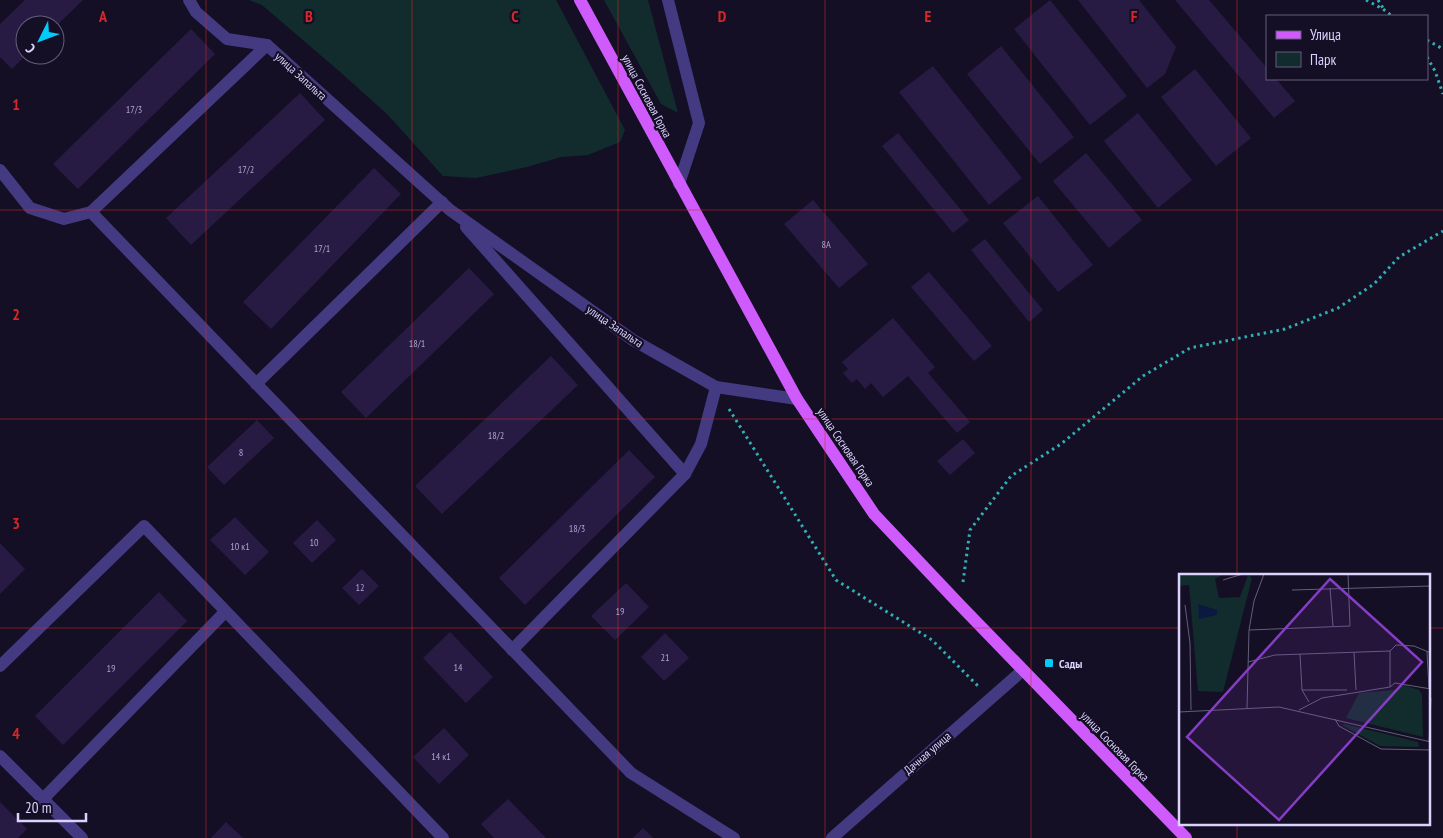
<svg xmlns="http://www.w3.org/2000/svg" width="1443" height="838" font-family="'PT Sans Narrow',sans-serif">
  <style>
    .green { fill: #122c2e }
    .building { fill: #271b44 }
    .lines { fill: none; stroke-linecap: round; stroke-linejoin: round }
    .path { stroke: #31b0b4; stroke-width: 3; stroke-dasharray: 2.5 4; stroke-linecap: butt }
    .minor { stroke: #443a82; stroke-width: 12 }
    .major { stroke: #cf5bfc; stroke-width: 12 }
    .grid { fill: none; stroke: #d62828; stroke-width: 1; stroke-opacity: 0.55 }
    .poi-dot { fill: #04caf8; stroke: #140f24; stroke-width: 2 }
    .labels { text-anchor: middle; dominant-baseline: central; stroke-width: 4.5; stroke-linejoin: round; paint-order: stroke }
    .number-label { font-size: 10px; fill: #aea4d0 }
    .street-label { font-size: 12px; fill: #dbd2fe; stroke: #140f24 }
    .poi-label { font-size: 12px; font-weight: bold; fill: #dbd2fe; stroke: #140f24; text-anchor: start }
    .inset-road { fill: none; stroke: #645d7b; stroke-width: 1 }
    .view { fill: #853dc5; fill-opacity: 0.15; stroke: #853dc5; stroke-width: 2.5 }
    .inset-edge { fill: none; stroke: #dbd2fe; stroke-width: 2.5 }
    .grid-label { font-size: 16px; text-anchor: middle; font-weight: bold; fill: #d62828; stroke: #140f24; stroke-width: 4.5; stroke-linejoin: round; paint-order: stroke }
  </style>
  <rect width="100%" height="100%" fill="#140f24"/>
  <g class="green">
    <polygon points="249,0 556,0 625,130 620,142 588,155 561,157 527,167 476,178 443,176 388,115 339,71 262,5"/>
    <polygon points="604,0 648,0 678,113 661,104"/>
  </g>
  <g class="building">
    <polygon points="25,0 83,0 55,27 55,25 25,25 25,55 26,55 12,69 0,57 0,24"/>
    <polygon points="1050,0 1127,96 1090,125 1014,29"/>
    <polygon points="1078,0 1139,0 1176,47 1165,74 1147,88"/>
    <polygon points="1175,0 1209,0 1267,68 1267,79 1276,79 1295,101 1274,118"/>
    <polygon points="191,29 215,54 78,189 53,164"/>
    <polygon points="1001,46 1074,137 1040,164 967,74"/>
    <polygon points="933,66 1022,178 989,205 899,92"/>
    <polygon points="1195,69 1251,138 1216,166 1161,97"/>
    <polygon points="300,93 325,120 191,245 166,218"/>
    <polygon points="1138,113 1192,180 1158,208 1104,141"/>
    <polygon points="898,133 969,220 953,233 882,146"/>
    <polygon points="1086,153 1142,220 1109,248 1053,181"/>
    <polygon points="374,168 401,194 271,329 243,302"/>
    <polygon points="1038,196 1093,265 1058,292 1003,223"/>
    <polygon points="813,200 868,264 839,288 784,224"/>
    <polygon points="985,239 1043,310 1029,322 971,250"/>
    <polygon points="469,268 494,294 366,418 341,392"/>
    <polygon points="929,272 992,346 974,361 911,287"/>
    <polygon points="893,318 935,367 928,373 970,422 957,433 908,376 883,397 871,383 865,389 857,379 852,383 843,373 848,369 842,362"/>
    <polygon points="551,356 578,385 442,514 415,486"/>
    <polygon points="257,420 274,438 224,485 207,467"/>
    <polygon points="963,439 975,453 950,475 937,461"/>
    <polygon points="629,450 655,477 525,605 499,578"/>
    <polygon points="235,517 269,552 245,575 210,540"/>
    <polygon points="317,520 336,540 312,563 293,543"/>
    <polygon points="0,543 25,569 0,594"/>
    <polygon points="362,569 379,586 359,605 342,588"/>
    <polygon points="626,583 649,607 615,640 591,616"/>
    <polygon points="159,592 187,621 63,745 35,716"/>
    <polygon points="450,632 493,677 466,703 423,658"/>
    <polygon points="665,633 689,658 664,681 641,657"/>
    <polygon points="444,728 469,755 439,784 413,757"/>
    <polygon points="508,799 546,838 494,838 481,824"/>
    <polygon points="0,802 27,829 18,838 0,838"/>
    <polygon points="226,822 243,838 211,838"/>
    <polygon points="643,828 653,838 633,838"/>
  </g>
  <g class="lines">
    <g class="path">
      <polyline points="1366,0 1383,9 1392,16"/>
      <polyline points="1378,0 1383,8"/>
      <polyline points="1427,40 1443,49"/>
      <polyline points="1427,57 1435,71 1443,94"/>
      <polyline points="729,409 836,580 932,640 979,687"/>
      <polyline points="963,582 970,530 1011,476 1061,444 1143,376 1190,348 1285,329 1338,308 1374,284 1399,257 1443,231"/>
    </g>
    <g class="minor">
      <polyline points="189,0 196,12 227,39 267,45 450,210 633,340 716,387 797,399"/>
      <polyline points="668,0 699,123 679,184"/>
      <polyline points="267,45 91,212 631,773 734,838"/>
      <polyline points="0,170 30,208 64,219 91,212"/>
      <polyline points="466,227 685,474"/>
      <polyline points="256,384 442,202"/>
      <polyline points="512,650 685,474 701,444 716,387"/>
      <polyline points="0,666 144,526 443,838"/>
      <polyline points="0,756 82,838"/>
      <polyline points="43,799 225,612"/>
      <polyline points="832,838 1023,670"/>
    </g>
    <polyline class="major" points="580,0 797,399 874,514 960,605 1186,838"/>
  </g>
  <path class="grid" d="M 206,0 L 206,838M 412,0 L 412,838M 618,0 L 618,838M 825,0 L 825,838M 1031,0 L 1031,838M 1237,0 L 1237,576M 0,210 L 1443,210M 0,419 L 1443,419M 0,628 L 1180,628M 1429,628 L 1443,628M 1237,824 L 1237,838"/>
  <rect class="poi-dot" x="1044" y="658" width="10" height="10" rx="2.5"/>
  <g class="labels">
    <g class="number-label">
      <text x="134" y="109">17/3</text>
      <text x="246" y="169">17/2</text>
      <text x="826" y="244">8А</text>
      <text x="322" y="248">17/1</text>
      <text x="417" y="343">18/1</text>
      <text x="496" y="435">18/2</text>
      <text x="241" y="452">8</text>
      <text x="577" y="528">18/3</text>
      <text x="314" y="542">10</text>
      <text x="240" y="546">10 к1</text>
      <text x="360" y="587">12</text>
      <text x="620" y="611">19</text>
      <text x="665" y="657">21</text>
      <text x="458" y="667">14</text>
      <text x="111" y="668">19</text>
      <text x="441" y="756">14 к1</text>
    </g>
    <g class="street-label">
      <text transform="translate(301 76) rotate(42)">улица Запальта</text>
      <text transform="translate(647 96) rotate(62)">улица Сосновая Горка</text>
      <text transform="translate(615 326) rotate(34)">улица Запальта</text>
      <text transform="translate(846 447) rotate(56)">улица Сосновая Горка</text>
      <text transform="translate(1115 746) rotate(46)">улица Сосновая Горка</text>
      <text transform="translate(927 753) rotate(-41)">Дачная улица</text>
    </g>
    <g class="poi-label">
      <text x="1059" y="663">Сады</text>
    </g>
  </g>
  <g transform="translate(1179 574)">
    <rect width="251" height="251" fill="#140f24"/>
    <path d="M 0,0 L 45,0 L 36,5 L 40,24 L 61,23 L 69,1 L 73,4 L 44,118 L 19,117 L 10,11 L 0,12 ZM 225,111 L 240,116 L 243,121 L 244,163 L 167,144 L 180,119 L 216,116 ZM 166,150 L 239,168 L 240,173 L 201,172 L 163,151 Z" fill="#122c2e"/>
    <path d="M 19,30 L 38,36 L 38,41 L 20,45 Z" fill="#0b1941"/>
    <path class="inset-road" d="M 44,6 L 64,0M 151,14 L 154,52M 113,16 L 252,12M 6,31 L 11,69 L 12,136M 70,56 L 171,52 L 169,0M 211,77 L 217,71 L 235,72 L 252,79M 175,78 L 177,116M 248,78 L 250,115M 121,80 L 123,116 L 130,128M 69,88 L 96,81 L 211,77 L 211,113M 123,116 L 168,116M 68,134 L 70,56 L 75,27 L 85,0M 120,136 L 143,124 L 211,113 L 216,109 L 252,115M 0,138 L 100,133 L 252,168M 156,145 L 160,152 L 202,175 L 252,176M 250,168 L 252,124"/>
    <path class="view" d="M 151,5 L 243,88 L 100,246 L 8,163 Z"/>
    <rect width="251" height="251" class="inset-edge"/>
  </g>
  <g class="grid-label">
    <text x="103" y="22">A</text>
    <text x="309" y="22">B</text>
    <text x="515" y="22">C</text>
    <text x="722" y="22">D</text>
    <text x="928" y="22">E</text>
    <text x="1134" y="22">F</text>
    <text x="16" y="110">1</text>
    <text x="16" y="320">2</text>
    <text x="16" y="529">3</text>
    <text x="16" y="739">4</text>
  </g>
  <rect x="1266" y="15" width="162" height="65" fill="#140f24" stroke="#645d7b"/>
  <rect x="1276" y="31" width="25" height="8" fill="#cf5bfc" stroke="#645d7b"/>
  <text x="1310" y="40" font-size="15" fill="#dbd2fe">Улица</text>
  <rect x="1276" y="52" width="25" height="15" fill="#122c2e" stroke="#645d7b"/>
  <text x="1310" y="65" font-size="15" fill="#dbd2fe">Парк</text>
  <g transform="translate(40 40) rotate(228)"><circle r="24" fill="#140f24" stroke="#645d7b"/>
  <path d="M0-4L9 19L0 12L-9 19Z" fill="#04caf8"/>
  <text y="-8" font-size="14" font-weight="bold" text-anchor="middle" fill="#dbd2fe">С</text>
  </g>
  <path d="M18 813v8h68v-8" fill="none" stroke="#dbd2fe" stroke-width="2.5"/>
  <text x="25" y="813" font-size="15" fill="#dbd2fe" stroke="#140f24" stroke-width="4" paint-order="stroke">20 m</text>
</svg>
